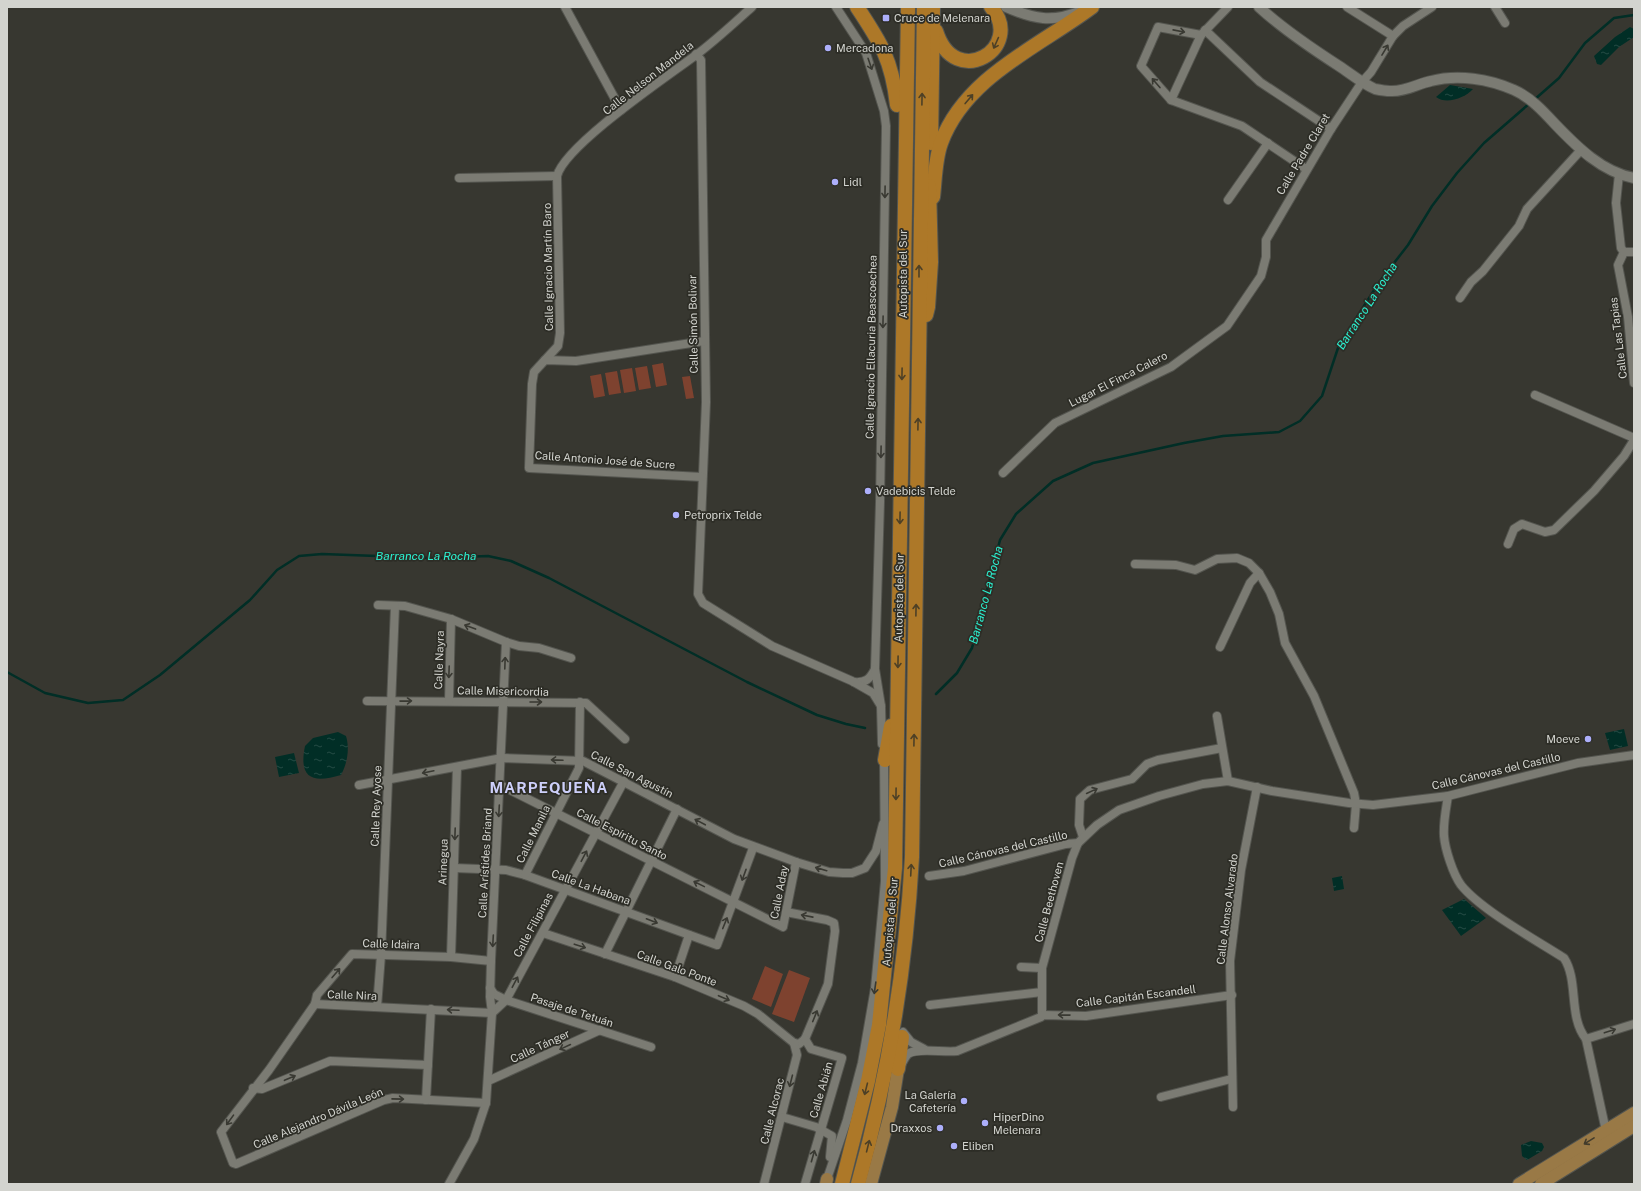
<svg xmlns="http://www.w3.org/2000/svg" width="1641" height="1191" font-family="'Public Sans',sans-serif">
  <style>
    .grass { fill: #7e422f }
    .water { fill: url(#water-ripples) }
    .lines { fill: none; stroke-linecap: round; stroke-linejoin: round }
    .stream { stroke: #012e26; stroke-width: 2.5 }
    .minor-casing { stroke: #54554f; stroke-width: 10 }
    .tertiary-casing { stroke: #54554f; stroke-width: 12 }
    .primary-casing { stroke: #54554f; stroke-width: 14 }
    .motorway-casing { stroke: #54554f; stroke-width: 16 }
    .minor { stroke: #7b7b73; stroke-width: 8 }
    .tertiary { stroke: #7b7b73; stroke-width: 10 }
    .primary { stroke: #997946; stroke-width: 12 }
    .motorway { stroke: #ad7828; stroke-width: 14 }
    .oneway { stroke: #393932 }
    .oneway2 { stroke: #4d4026 }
    .oneway3 { stroke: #433c2c }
    .poi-dot { fill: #adaffb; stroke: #2d2d26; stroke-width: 1.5 }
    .labels { text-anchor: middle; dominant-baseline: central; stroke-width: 3.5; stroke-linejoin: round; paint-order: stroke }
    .poi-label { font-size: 11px; fill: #d3d4cf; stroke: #2d2d26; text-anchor: start }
    .street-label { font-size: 11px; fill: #d3d4cf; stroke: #2d2d26 }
    .water-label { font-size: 12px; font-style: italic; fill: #2bf1d1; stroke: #2d2d26 }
    .district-label { font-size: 15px; font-weight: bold; letter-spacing: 1px; fill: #cdcffa; stroke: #2d2d26 }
  </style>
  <defs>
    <pattern id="water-ripples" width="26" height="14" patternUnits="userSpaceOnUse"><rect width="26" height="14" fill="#012e26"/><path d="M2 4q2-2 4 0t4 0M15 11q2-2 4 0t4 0" fill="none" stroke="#254b44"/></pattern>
  </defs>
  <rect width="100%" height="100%" fill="#373730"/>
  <g class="grass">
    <polygon points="663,363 667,385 656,387 652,365"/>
    <polygon points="647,366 651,388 639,390 635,368"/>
    <polygon points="632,368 636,391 624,393 620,370"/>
    <polygon points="617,371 621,393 609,395 605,373"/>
    <polygon points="601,374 605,396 594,398 590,376"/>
    <polygon points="690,376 694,398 686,399 682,377"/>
    <polygon points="765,966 783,974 771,1007 752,999"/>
    <polygon points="789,970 810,978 794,1022 772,1014"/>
  </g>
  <g class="water">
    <polygon points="1630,27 1634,29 1634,37 1619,47 1601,65 1597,64 1594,56 1615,37"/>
    <path d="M 1450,85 L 1473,89 C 1465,98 1446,105 1436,97 Z"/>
    <polygon points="1624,729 1628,746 1610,750 1605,733"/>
    <path d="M 338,732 L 346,736 C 350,749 347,764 341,775 C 314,783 298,780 305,746 L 313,738 Z"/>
    <polygon points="294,753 299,773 279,777 275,757"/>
    <polygon points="1342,876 1344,889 1334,891 1332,878"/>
    <polygon points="1464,899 1486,918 1461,936 1442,910"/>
    <polygon points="1531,1141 1542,1143 1544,1147 1542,1151 1527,1160 1522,1156 1521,1145"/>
  </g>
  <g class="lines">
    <g class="stream">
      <polyline points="1534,100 1559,78 1585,43 1614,18 1634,15"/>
      <polyline points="7,672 45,693 88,703 123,700 160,675 250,600 277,570 299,556 322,554 433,558 488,556 511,561 549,578 747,682 817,715 846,724 865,728"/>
      <polyline points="936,694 957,673 972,648 1000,540 1016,514 1053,481 1093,463 1184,443 1223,436 1279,432 1300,421 1322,396 1339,345 1380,281 1408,245 1432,206 1457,173 1484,143 1530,103"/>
    </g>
    <g class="minor-casing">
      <g id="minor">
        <polyline points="565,7 621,110"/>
        <path d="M 836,7 L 866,53 L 884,111 L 886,126 L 880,502 L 875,669 C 870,679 866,683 854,682"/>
        <polyline points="1347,7 1393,36"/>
        <polyline points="1495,7 1505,23"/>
        <polyline points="1205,30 1260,82 1331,129"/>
        <polyline points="1201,35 1158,27 1141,66 1171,100 1242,126 1306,169"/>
        <polyline points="696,54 701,60 706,402 698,594 703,603 772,646 852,681 873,693 881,706"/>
        <polyline points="1171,100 1201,35 1228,7"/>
        <polyline points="1619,174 1616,203 1621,248 1624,252 1618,265 1628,317 1634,383"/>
        <polyline points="459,178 557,176"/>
        <polyline points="1228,200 1268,143"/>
        <polyline points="1624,252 1634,252"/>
        <polyline points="1460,298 1471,282 1483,271 1519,226 1527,209 1581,150"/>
        <path d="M 545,360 L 558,346 L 560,333 L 557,176 C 565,145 668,76 696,55 C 716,40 734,23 752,7"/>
        <polyline points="1535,395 1634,438"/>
        <polyline points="1003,473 1055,423 1171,367 1227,326 1261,276 1266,257 1266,240 1331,129 1362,82 1371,72 1393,36 1403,26 1432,7"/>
        <polyline points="702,477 529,468 532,384 534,372 545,360 576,361 704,341"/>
        <polyline points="1508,544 1514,529 1522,524 1545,532 1554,530 1594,491 1624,456 1634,440"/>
        <polyline points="1135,564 1176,565 1195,570 1217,559 1237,558 1249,563 1259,573 1270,592 1279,614 1285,643 1314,696 1354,793 1356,804 1354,828"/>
        <polyline points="378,605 405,606 451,619 506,642 519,646 539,648 571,658"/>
        <polyline points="1220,647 1250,583 1259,573"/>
        <polyline points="875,669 881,706 882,744"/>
        <polyline points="367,701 586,703 625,739"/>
        <polyline points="449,701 451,619"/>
        <polyline points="1217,716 1228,781"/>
        <polyline points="359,785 502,758 583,761 734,839 796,862 829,872 843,873 852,873 865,868 876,851 883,824"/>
        <polyline points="500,785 783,927 796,862"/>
        <path d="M 1448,796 C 1446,809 1443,823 1444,836 C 1445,849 1453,874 1461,885 C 1481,910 1536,940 1564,958 C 1579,981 1568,1017 1586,1039 L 1606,1131"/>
        <polyline points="1083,837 1079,825 1080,799 1090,790 1132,779 1147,764 1158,760 1222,748"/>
        <polyline points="454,868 506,870 525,875 717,945 753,848"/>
        <polyline points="525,875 579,768 580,702"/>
        <polyline points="929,876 964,871 1066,844 1078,843 1097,825 1119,810 1159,796 1203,784 1228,781 1272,791 1349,803 1373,805 1448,796 1578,763 1634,755"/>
        <polyline points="786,912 827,920 834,923 835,931 828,984 805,1039 799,1044 794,1043"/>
        <polyline points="543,933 675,977 744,1006 758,1014 794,1043 797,1055 764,1184"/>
        <polyline points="605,954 677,809"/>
        <polyline points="451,957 457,767"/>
        <polyline points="1021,967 1042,968"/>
        <polyline points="675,977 689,935"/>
        <polyline points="490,988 494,994 506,1000 651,1047"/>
        <polyline points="315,1004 492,1013"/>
        <polyline points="930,1005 1042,992"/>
        <polyline points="377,1007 381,955 395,606"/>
        <polyline points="492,1013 506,1000 624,781"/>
        <polyline points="1042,1015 1042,968 1072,858 1078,843"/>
        <polyline points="903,1032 911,1042 924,1049"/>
        <polyline points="1586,1039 1634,1024"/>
        <path d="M 901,1065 C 903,1062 905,1057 908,1054 C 917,1047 945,1053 957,1051 L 1041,1017 L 1042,1015 L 1086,1016 L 1232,995"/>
        <polyline points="488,1081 600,1030"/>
        <polyline points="253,1088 262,1089 330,1061 428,1065"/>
        <polyline points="1161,1097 1231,1079"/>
        <polyline points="426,1100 431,1009"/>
        <polyline points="486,1103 393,1098 384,1100 236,1164 233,1163 221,1132 269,1070 315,1004 317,995 352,954 451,957 491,961"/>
        <polyline points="1233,1107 1230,961 1241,870 1257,787"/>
        <polyline points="782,1117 816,1127 832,1136 830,1157"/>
        <polyline points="827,1179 847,1120 862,1063 875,988 885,881 884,757"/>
        <polyline points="449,1184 474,1139 486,1103 492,1013 490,997 491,961 506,642"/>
        <polyline points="805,1184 842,1058 811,1049 805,1039"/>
      </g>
    </g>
    <g class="tertiary-casing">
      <g id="tertiary">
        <path d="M 1006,7 C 1034,19 1052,23 1081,11"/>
        <path d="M 1259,7 C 1284,30 1311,48 1339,66 C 1351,74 1363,84 1375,89 C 1380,90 1386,91 1390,91 C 1405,92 1417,84 1431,81 C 1458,74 1489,79 1514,90 C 1530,97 1543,111 1555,124 C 1577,147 1602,172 1634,178"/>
      </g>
    </g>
    <g class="primary-casing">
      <g id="primary">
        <polyline points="826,1184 827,1179"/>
        <polyline points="871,1184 892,1107 898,1069"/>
        <polyline points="1519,1184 1634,1113"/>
        <polyline points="1541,1184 1634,1126"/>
      </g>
    </g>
    <g class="motorway-casing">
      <g id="motorway">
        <path d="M 857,7 C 881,43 892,60 897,105"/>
        <path d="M 936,31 C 955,92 1026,47 991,7"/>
        <polyline points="931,143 933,7"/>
        <path d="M 933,197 C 935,180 935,159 941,143 C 965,77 1040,46 1092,7"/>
        <polyline points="926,315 928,307 931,262 929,186"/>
        <polyline points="885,760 891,726"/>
        <polyline points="898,1069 902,1037"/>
        <polyline points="842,1184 868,1081 879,1025 895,868 908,7"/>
        <path d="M 858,1184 C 888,1077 906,968 912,857 L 924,7"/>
      </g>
    </g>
    <use href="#minor" class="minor"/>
    <use href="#tertiary" class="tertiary"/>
    <use href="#primary" class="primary"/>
    <use href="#motorway" class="motorway"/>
  </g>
  <defs><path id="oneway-shaft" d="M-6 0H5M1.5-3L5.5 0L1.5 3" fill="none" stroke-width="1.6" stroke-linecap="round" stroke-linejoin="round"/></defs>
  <g class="oneway">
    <use href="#oneway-shaft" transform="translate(1179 31) rotate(11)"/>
    <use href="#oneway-shaft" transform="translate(1385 50) rotate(-59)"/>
    <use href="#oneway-shaft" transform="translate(870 64) rotate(71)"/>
    <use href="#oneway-shaft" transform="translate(1156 83) rotate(-131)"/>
    <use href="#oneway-shaft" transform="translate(885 192) rotate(91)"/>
    <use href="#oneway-shaft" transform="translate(883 322) rotate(91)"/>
    <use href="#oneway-shaft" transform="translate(881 452) rotate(91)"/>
    <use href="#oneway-shaft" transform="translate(470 627) rotate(-160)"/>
    <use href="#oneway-shaft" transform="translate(505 663) rotate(-88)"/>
    <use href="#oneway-shaft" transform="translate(449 672) rotate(92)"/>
    <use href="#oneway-shaft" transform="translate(406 701) rotate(-1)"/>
    <use href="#oneway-shaft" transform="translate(536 702)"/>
    <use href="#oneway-shaft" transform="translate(557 760) rotate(-178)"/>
    <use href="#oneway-shaft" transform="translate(428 772) rotate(168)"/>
    <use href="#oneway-shaft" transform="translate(1092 791) rotate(-25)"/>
    <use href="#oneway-shaft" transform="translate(499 811) rotate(93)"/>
    <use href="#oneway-shaft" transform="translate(700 822) rotate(-152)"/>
    <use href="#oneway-shaft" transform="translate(455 834) rotate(92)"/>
    <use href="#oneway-shaft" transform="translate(584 856) rotate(-62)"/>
    <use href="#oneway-shaft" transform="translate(821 869) rotate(-164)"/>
    <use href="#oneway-shaft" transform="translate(744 875) rotate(110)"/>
    <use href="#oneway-shaft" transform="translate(699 884) rotate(-154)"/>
    <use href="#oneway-shaft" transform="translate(807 916) rotate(-169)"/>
    <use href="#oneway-shaft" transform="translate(652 921) rotate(21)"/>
    <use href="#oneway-shaft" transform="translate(725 923) rotate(-68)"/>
    <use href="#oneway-shaft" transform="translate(493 941) rotate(93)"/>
    <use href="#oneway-shaft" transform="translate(580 946) rotate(18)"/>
    <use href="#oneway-shaft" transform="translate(336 973) rotate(-49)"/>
    <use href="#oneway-shaft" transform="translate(515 982) rotate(-62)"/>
    <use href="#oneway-shaft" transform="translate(875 988) rotate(98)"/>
    <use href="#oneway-shaft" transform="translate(724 998) rotate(23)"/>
    <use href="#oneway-shaft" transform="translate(453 1010) rotate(-177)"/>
    <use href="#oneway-shaft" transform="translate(1064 1015) rotate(-179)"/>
    <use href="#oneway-shaft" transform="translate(815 1016) rotate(-68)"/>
    <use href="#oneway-shaft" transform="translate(1610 1031) rotate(-18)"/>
    <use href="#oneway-shaft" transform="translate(565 1047) rotate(155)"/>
    <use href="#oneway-shaft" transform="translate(290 1078) rotate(-23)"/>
    <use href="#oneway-shaft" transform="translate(791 1081) rotate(104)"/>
    <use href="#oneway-shaft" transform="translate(398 1099) rotate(1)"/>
    <use href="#oneway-shaft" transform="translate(230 1120) rotate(126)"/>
    <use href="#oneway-shaft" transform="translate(813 1156) rotate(-74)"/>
  </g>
  <g class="oneway2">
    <use href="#oneway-shaft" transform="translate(996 43) rotate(114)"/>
    <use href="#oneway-shaft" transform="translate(922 99) rotate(-89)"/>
    <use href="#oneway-shaft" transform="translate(969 99) rotate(-50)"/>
    <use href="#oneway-shaft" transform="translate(919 271) rotate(-90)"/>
    <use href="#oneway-shaft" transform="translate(902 374) rotate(91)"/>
    <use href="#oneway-shaft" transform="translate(918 424) rotate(-89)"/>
    <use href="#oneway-shaft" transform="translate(900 518) rotate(91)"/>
    <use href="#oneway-shaft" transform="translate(916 610) rotate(-89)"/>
    <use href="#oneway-shaft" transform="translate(898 662) rotate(91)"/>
    <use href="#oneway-shaft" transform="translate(914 740) rotate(-89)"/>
    <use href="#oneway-shaft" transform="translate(896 794) rotate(91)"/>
    <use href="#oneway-shaft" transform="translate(911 870) rotate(-87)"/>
    <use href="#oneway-shaft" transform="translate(866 1089) rotate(104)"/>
    <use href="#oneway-shaft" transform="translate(868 1146) rotate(-76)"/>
  </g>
  <use class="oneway3" href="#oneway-shaft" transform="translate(1589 1141) rotate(148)"/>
  <g class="poi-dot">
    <rect x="882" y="14" width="8" height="8" rx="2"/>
    <circle cx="828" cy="48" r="4"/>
    <circle cx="835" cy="182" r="4"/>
    <circle cx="868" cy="491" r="4"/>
    <circle cx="676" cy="515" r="4"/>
    <circle cx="1588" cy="739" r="4"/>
    <circle cx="964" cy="1101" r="4"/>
    <circle cx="985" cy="1123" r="4"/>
    <circle cx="940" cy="1128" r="4"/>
    <circle cx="954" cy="1146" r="4"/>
  </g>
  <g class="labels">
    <g class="poi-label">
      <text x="894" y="18">Cruce de Melenara</text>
      <text x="836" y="48">Mercadona</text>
      <text x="843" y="182">Lidl</text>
      <text x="876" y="491">Vadebicis Telde</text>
      <text x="684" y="515">Petroprix Telde</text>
      <text x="1580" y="739" text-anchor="end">Moeve</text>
      <text x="956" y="1095" text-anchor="end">La Galería<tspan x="956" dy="13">Cafetería</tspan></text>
      <text x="993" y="1117">HiperDino<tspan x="993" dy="13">Melenara</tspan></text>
      <text x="932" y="1128" text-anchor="end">Draxxos</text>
      <text x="962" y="1146">Eliben</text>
    </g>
    <g class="street-label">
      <text transform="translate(648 78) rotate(-38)">Calle Nelson Mandela</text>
      <text transform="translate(1303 154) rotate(-59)">Calle Padre Claret</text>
      <text transform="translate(548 267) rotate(-91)">Calle Ignacio Martín Baro</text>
      <text transform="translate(903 274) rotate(-90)">Autopista del Sur</text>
      <text transform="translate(693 324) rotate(-91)">Calle Simón Bolivar</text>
      <text transform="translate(1618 338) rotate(-97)">Calle Las Tapias</text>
      <text transform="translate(871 347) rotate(-89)">Calle Ignacio Ellacuria Beascoechea</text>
      <text transform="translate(1118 379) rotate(-27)">Lugar El Finca Calero</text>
      <text transform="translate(605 460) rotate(4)">Calle Antonio José de Sucre</text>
      <text transform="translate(899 598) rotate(-89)">Autopista del Sur</text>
      <text transform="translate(439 660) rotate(-88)">Calle Nayra</text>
      <text transform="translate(503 691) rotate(1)">Calle Misericordia</text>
      <text transform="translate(1496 771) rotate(-13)">Calle Cánovas del Castillo</text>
      <text transform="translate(632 774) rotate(27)">Calle San Agustín</text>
      <text transform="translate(376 806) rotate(-88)">Calle Rey Ayose</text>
      <text transform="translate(533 834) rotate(-64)">Calle Manila</text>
      <text transform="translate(622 834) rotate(27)">Calle Espíritu Santo</text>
      <text transform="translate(1003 849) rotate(-13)">Calle Cánovas del Castillo</text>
      <text transform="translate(443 862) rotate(-88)">Arinegua</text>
      <text transform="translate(485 863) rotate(-87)">Calle Arístides Briand</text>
      <text transform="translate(591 887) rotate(20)">Calle La Habana</text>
      <text transform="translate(779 892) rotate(-79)">Calle Aday</text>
      <text transform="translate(1049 902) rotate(-75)">Calle Beethoven</text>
      <text transform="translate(1227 909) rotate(-83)">Calle Alonso Alvarado</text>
      <text transform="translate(890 922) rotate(-85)">Autopista del Sur</text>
      <text transform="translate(533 925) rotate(-62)">Calle Filipinas</text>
      <text transform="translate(391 944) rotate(2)">Calle Idaira</text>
      <text transform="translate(677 968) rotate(20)">Calle Galo Ponte</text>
      <text transform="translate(352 995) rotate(2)">Calle Nira</text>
      <text transform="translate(1136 996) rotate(-7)">Calle Capitán Escandell</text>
      <text transform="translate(572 1010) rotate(18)">Pasaje de Tetuán</text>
      <text transform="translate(540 1046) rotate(-25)">Calle Tánger</text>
      <text transform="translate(821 1090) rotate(-74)">Calle Abián</text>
      <text transform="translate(772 1111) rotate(-76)">Calle Alcorac</text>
      <text transform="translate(318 1118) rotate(-23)">Calle Alejandro Dávila León</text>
    </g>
    <g class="water-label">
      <text transform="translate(1367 306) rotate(-57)">Barranco La Rocha</text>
      <text x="426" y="556">Barranco La Rocha</text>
      <text transform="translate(986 595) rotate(-75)">Barranco La Rocha</text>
    </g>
    <g class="district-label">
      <text x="549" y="787">MARPEQUEÑA</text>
    </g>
  </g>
  <rect width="1641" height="1191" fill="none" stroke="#d3d4cf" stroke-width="16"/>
</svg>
